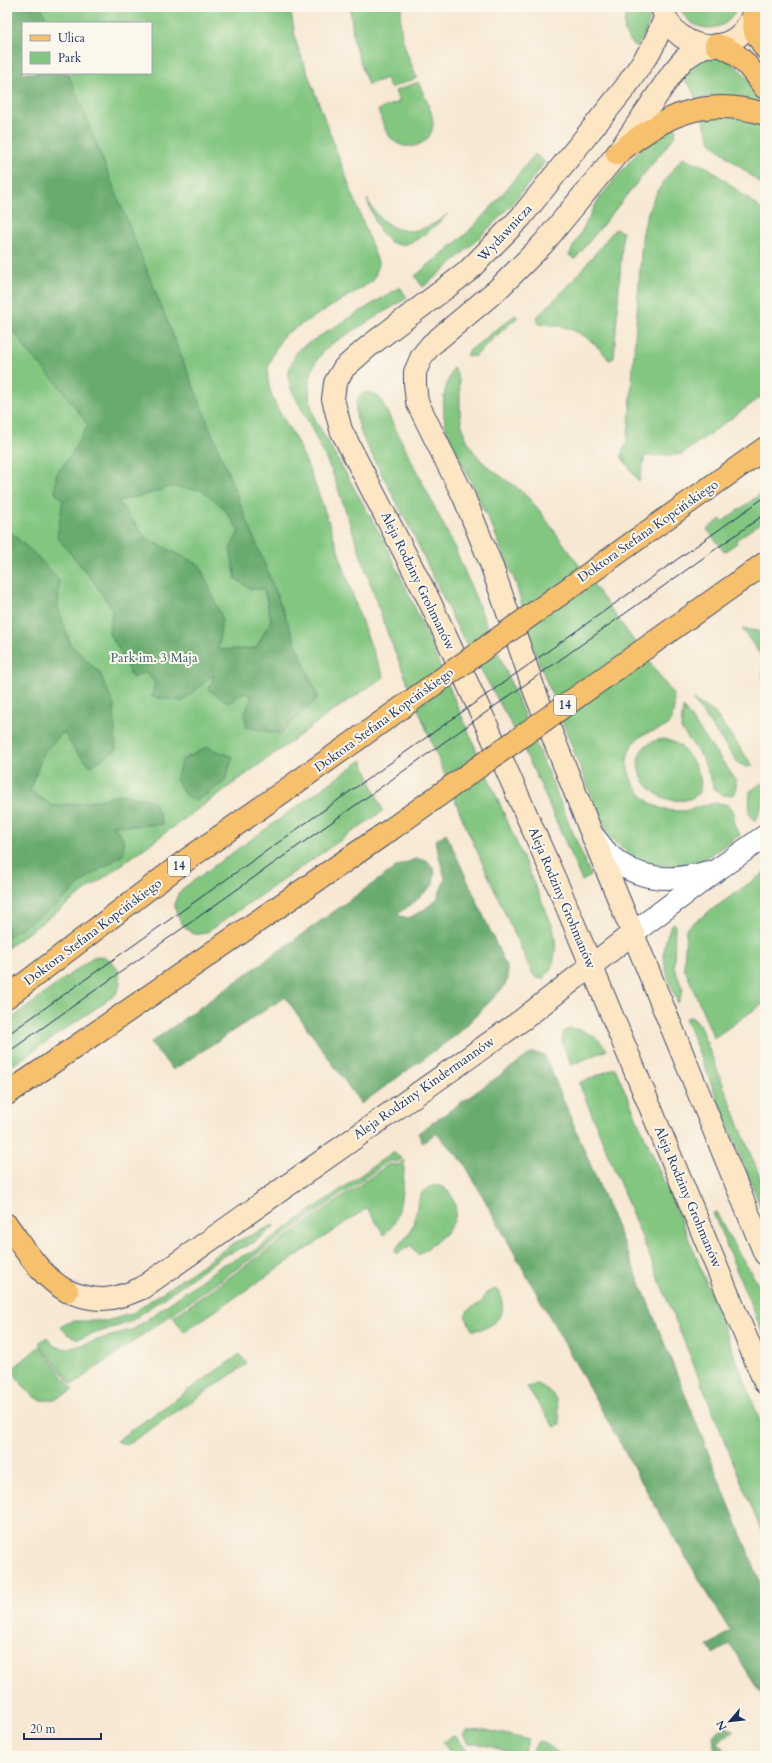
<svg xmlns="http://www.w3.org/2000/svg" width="772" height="1763" font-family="Cardo,serif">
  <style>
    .green { fill: #82c680; stroke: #4e7a6f; fill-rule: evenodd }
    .forest { fill: #69ab6e; stroke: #426d66; fill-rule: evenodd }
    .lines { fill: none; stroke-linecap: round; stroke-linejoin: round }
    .tertiary-casing { stroke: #3c4b70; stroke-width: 24 }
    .secondary-casing { stroke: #3c4b70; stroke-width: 24 }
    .primary-casing { stroke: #3c4b70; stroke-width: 24 }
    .tertiary { stroke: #fff; stroke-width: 22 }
    .secondary { stroke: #fce6c4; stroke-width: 22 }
    .primary { stroke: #f7c06c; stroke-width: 22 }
    .tram { stroke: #1b2f5e; stroke-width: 1 }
    .primary-bridge-casing { stroke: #3c4b70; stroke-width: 24; stroke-linecap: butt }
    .primary-bridge { stroke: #f7c06c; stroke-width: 22 }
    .labels { text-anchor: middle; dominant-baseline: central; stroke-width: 4; stroke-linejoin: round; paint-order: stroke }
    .shield { fill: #fbf7ec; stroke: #5e6b89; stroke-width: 1 }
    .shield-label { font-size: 12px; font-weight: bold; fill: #1b2f5e }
    .street-label { font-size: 13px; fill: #1b2f5e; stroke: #fbf7ec }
    .park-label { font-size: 13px; fill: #3a5c68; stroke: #fbf7ec }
  </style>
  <rect width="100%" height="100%" fill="#fbf7ec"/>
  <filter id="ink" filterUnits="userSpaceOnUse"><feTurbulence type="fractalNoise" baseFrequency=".025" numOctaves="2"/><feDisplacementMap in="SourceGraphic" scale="8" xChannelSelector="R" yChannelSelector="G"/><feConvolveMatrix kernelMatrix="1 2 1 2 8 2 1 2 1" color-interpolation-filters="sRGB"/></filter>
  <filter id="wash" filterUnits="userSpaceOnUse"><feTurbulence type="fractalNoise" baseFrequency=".012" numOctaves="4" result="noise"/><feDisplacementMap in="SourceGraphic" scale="16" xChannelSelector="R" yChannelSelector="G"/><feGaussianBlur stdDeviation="0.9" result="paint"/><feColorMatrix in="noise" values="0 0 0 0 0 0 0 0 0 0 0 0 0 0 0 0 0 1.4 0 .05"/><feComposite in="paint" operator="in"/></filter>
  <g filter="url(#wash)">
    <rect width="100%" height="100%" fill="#f7e8d3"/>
    <g class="green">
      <path d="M 7,7 L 290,7 L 296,42 L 379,265 L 373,281 L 284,335 C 276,347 267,362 268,377 C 269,399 284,419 295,438 C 301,449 306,462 311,474 C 338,541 354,611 384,677 L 333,711 L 7,948 ZM 23,23 L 151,23 L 151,73 L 23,73 Z"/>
      <path d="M 350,7 L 402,7 C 396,32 408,55 417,78 L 390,88 L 386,78 L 368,85 L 354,43 Z"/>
      <path d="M 626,7 L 652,7 C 650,22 646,34 637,47 C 620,35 625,25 626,7 Z"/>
      <path d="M 680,7 L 737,7 C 728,35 689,35 680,7 Z"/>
      <path d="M 707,56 C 715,56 723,57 729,61 C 742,69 755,89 764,102 L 764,104 L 712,97 L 696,99 L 690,86 L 680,77 L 688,67 Z"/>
      <path d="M 418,82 C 423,93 433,112 433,123 C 433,144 408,154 393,140 C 384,132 382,120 378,110 L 399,102 L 395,91 Z"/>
      <polygon points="733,117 765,125 765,187 718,149 711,142 702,118"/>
      <polygon points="675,126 676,132 675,136 575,259 569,255 598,200 630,161 640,149"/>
      <path d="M 535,154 L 545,162 C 530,182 514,203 496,221 C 473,245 449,266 423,287 L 415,276 L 467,233 L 495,203 Z"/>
      <path d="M 683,157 L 709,168 L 765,212 L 765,394 L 682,454 L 645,456 L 639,482 L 621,456 L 627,441 L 629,425 L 642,239 C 648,200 659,187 683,157 Z"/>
      <path d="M 367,199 C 387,236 415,240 448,214 C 427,233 396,266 377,225 C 373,217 370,207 367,199 Z"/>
      <path d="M 615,229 L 623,232 L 614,358 L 609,360 C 590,335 571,325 539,324 L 537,317 L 570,284 Z"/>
      <path d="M 400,287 L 407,298 L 333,343 C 306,364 304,391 316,421 L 383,539 L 408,592 L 553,927 C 557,944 557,966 543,979 L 536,978 L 532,973 L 463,820 L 387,632 L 333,474 L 309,423 L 291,389 L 288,378 L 289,370 L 297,351 L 302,347 Z"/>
      <polygon points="515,315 518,317 487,344 476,356 467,356 466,354 469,351"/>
      <path d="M 454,367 C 465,386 456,408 463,429 C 472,459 492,470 515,486 C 524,493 532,501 539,510 L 672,693 C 676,702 674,717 668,725 C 663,730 648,731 640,737 C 615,756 631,791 654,805 C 664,811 678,812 689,810 C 703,807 724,795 734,812 L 734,825 L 740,835 C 727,843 715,854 701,860 C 665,874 627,861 605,831 L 535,652 L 516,584 L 493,529 L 447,432 C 441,407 442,391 454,367 Z"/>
      <polygon points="366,392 375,394 380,398 454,546 591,876 582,881 541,786 514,729 455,623 414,536 362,436 356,415 356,406 358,397"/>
      <polygon points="765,491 765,520 736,540 737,543 724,552 707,529 721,519 723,521"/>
      <polygon points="742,629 765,632 765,685 763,680 763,658"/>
      <polygon points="693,700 714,712 753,766 746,767 738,763"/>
      <polygon points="683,707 736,780 736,791 733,795 723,795 715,790 702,757 681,729"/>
      <path d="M 663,739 C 669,740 675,742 680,746 C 694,758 716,795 685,800 C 644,807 615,746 663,739 Z"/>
      <path d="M 362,760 L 383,811 L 207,932 C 203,933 199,935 195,934 C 184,931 174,914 175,903 C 175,898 179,894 182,889 Z"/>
      <path d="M 762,783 C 765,798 762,809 755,822 L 749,814 L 750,791 Z"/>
      <polygon points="765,872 765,1002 714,1038 684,967 686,928"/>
      <path d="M 673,923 L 675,924 L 674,967 L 683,990 L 678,1003 C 666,973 656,954 673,923 Z"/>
      <path d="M 98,956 C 117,957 127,980 115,995 L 7,1069 L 7,1022 L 93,957 Z"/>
      <polygon points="690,1017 695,1019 699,1024 765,1190 765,1218 685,1018"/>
      <path d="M 570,1028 C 585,1030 599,1037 607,1050 L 571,1065 L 562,1042 L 563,1032 Z"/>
      <polygon points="615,1068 694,1251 765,1434 765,1540 579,1083"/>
      <polygon points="393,1152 402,1159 397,1162 389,1161 72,1385 39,1343 47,1337 54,1346 68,1349 134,1329 222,1265 254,1251"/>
      <path d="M 404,1160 C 405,1173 401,1207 396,1219 C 393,1226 389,1230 384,1235 L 367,1208 L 184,1332 L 173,1317 L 389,1164 L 398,1165 Z"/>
      <path d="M 434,1185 C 444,1186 449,1190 453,1199 C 465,1225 436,1242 418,1255 L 411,1245 L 397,1254 L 394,1250 C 401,1243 409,1236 412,1227 C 419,1211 414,1191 434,1185 Z"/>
      <polygon points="716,1212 729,1237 765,1295 765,1339 713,1213"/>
      <polygon points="273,1225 274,1227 253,1243 221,1257 130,1322 78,1339 67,1334 61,1327 66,1323 75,1321 107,1321 133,1313 232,1244"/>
      <path d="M 495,1289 L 500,1292 C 501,1297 503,1305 502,1311 C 498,1323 485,1331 472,1330 L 465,1316 L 468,1310 L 482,1302 L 486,1293 Z"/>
      <path d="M 40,1346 L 73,1390 C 37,1411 33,1398 11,1370 Z"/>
      <polygon points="240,1354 247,1364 127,1445 116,1441"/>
      <path d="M 537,1384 C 559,1394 558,1402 560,1424 L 554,1427 L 527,1387 Z"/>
      <polygon points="486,1730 529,1740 522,1755 476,1743 468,1743 463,1735 466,1731"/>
      <polygon points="452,1736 456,1737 472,1756 452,1756 443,1742"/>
      <polygon points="538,1741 548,1745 563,1756 530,1756"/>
    </g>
    <g class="forest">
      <path d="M 7,7 L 41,7 L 48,23 L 23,23 L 23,73 L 68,73 L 318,698 L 280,734 L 246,727 L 245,712 L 252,697 L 244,692 L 229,703 L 209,690 L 214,674 L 183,701 L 152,697 L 155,683 L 146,672 L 132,678 L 119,649 L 109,634 L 112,609 L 94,582 L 57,537 L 63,500 L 55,493 L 56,475 L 70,456 L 88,425 L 57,383 L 28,352 L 7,321 ZM 169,487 L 202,490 L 223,507 L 239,531 L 230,549 L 236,579 L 251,589 L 264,589 L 271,620 L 256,648 L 218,650 L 222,618 L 200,565 L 146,538 L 118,501 L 145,495 Z"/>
      <polygon points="7,529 36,555 59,581 58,607 70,644 100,673 114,706 116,750 91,766 74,750 64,732 43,753 30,791 53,806 90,802 123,794 153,801 163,824 137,826 112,825 123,837 124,854 87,878 57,905 7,937"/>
      <polygon points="207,747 233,757 225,781 207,794 195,800 185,795 176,779 182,760"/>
      <polygon points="446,833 507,968 508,979 504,987 459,1033 361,1104 285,997 173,1070 150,1043 396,867 415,859 427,860 435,871 433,885 412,904 396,915 409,918 425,909 437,899 445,879 435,841"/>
      <polygon points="533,1052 545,1056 645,1295 765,1594 765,1700 730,1644 713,1654 708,1646 730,1631 650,1497 464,1163 436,1133 423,1143 418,1133"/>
      <polygon points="724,1727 729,1728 734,1731 718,1742 728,1756 715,1756 713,1736 717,1731"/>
    </g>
  </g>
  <g filter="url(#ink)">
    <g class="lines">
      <g class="tertiary-casing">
        <g id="tertiary">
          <path d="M 594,837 C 599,843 604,850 610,856 C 639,882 673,882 708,872"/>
          <polyline points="633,933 717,870 765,836"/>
        </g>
      </g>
      <g class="secondary-casing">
        <g id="secondary">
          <path d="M 662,8 C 678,59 744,59 755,7"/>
          <polyline points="665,18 652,48 625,88 521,217 467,272 369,346 344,368 335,383 333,399 341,430 429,600 488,728 561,893 765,1383"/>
          <polyline points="704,46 684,59 673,72 617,154 543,244 498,289 431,345 422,356 415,372 415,384 417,402 464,497 491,564 535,692 591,832 765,1254"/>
          <path d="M 67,1291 C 97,1303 113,1301 142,1288 L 522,1020 L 633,933"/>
        </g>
      </g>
      <g class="primary-casing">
        <g id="primary">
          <polyline points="753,15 755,32 765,48"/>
          <path d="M 716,45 C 739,50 751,70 765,88"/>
          <path d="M 617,154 C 663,116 704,95 765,114"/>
          <polyline points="685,505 765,448"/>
          <polyline points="740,581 765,563"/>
          <polyline points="7,997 185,861 355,741"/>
          <polyline points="7,1094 390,830"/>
          <path d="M 7,1225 C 25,1249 40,1276 67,1291"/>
        </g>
      </g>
      <use href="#tertiary" class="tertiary"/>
      <use href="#secondary" class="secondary"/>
      <use href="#primary" class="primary"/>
      <g class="tram">
        <polyline points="7,1035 765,497"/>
        <polyline points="7,1053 765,514"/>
      </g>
      <g class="primary-bridge-casing">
        <g id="primary-bridge">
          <polyline points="355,741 685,505"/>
          <polyline points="390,830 740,581"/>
        </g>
      </g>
      <use href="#primary-bridge" class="primary-bridge"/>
    </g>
  </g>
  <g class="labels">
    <g class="shield">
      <rect x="554" y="695" width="22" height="20" rx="3"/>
      <rect x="168" y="856" width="22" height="20" rx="3"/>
    </g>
    <g class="shield-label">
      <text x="565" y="705">14</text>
      <text x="179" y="866">14</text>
    </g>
    <g class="street-label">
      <text transform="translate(505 233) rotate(-47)">Wydawnicza</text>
      <text transform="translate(648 531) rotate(-35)">Doktora Stefana Kopcińskiego</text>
      <text transform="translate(418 581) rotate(64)">Aleja Rodziny Grohmanów</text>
      <text transform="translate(384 720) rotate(-36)">Doktora Stefana Kopcińskiego</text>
      <text transform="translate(562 898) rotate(67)">Aleja Rodziny Grohmanów</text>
      <text transform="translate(93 932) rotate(-37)">Doktora Stefana Kopcińskiego</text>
      <text transform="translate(424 1088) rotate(-35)">Aleja Rodziny Kindermannów</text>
      <text transform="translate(688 1197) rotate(67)">Aleja Rodziny Grohmanów</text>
    </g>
    <g class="park-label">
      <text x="154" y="658">Park im. 3 Maja</text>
    </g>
  </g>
  <rect width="772" height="1763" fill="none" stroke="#fbf7ec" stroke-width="24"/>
  <rect x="22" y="22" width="130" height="52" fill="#fbf7ec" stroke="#a1a7b3"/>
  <rect x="30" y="35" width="20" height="6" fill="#f7c06c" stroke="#a1a7b3"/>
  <text x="58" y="42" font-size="12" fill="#1b2f5e">Ulica</text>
  <rect x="30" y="52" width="20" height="12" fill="#82c680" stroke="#a1a7b3"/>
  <text x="58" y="62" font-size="12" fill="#1b2f5e">Park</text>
  <g transform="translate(730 1721) rotate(242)" stroke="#fbf7ec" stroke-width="3" paint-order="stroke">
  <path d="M0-3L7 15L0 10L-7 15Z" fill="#1b2f5e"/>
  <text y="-6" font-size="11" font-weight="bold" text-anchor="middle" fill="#1b2f5e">N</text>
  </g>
  <path d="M24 1733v6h77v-6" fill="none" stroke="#1b2f5e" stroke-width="2"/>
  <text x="30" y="1733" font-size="12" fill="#1b2f5e" stroke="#fbf7ec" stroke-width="3" paint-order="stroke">20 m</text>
</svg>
